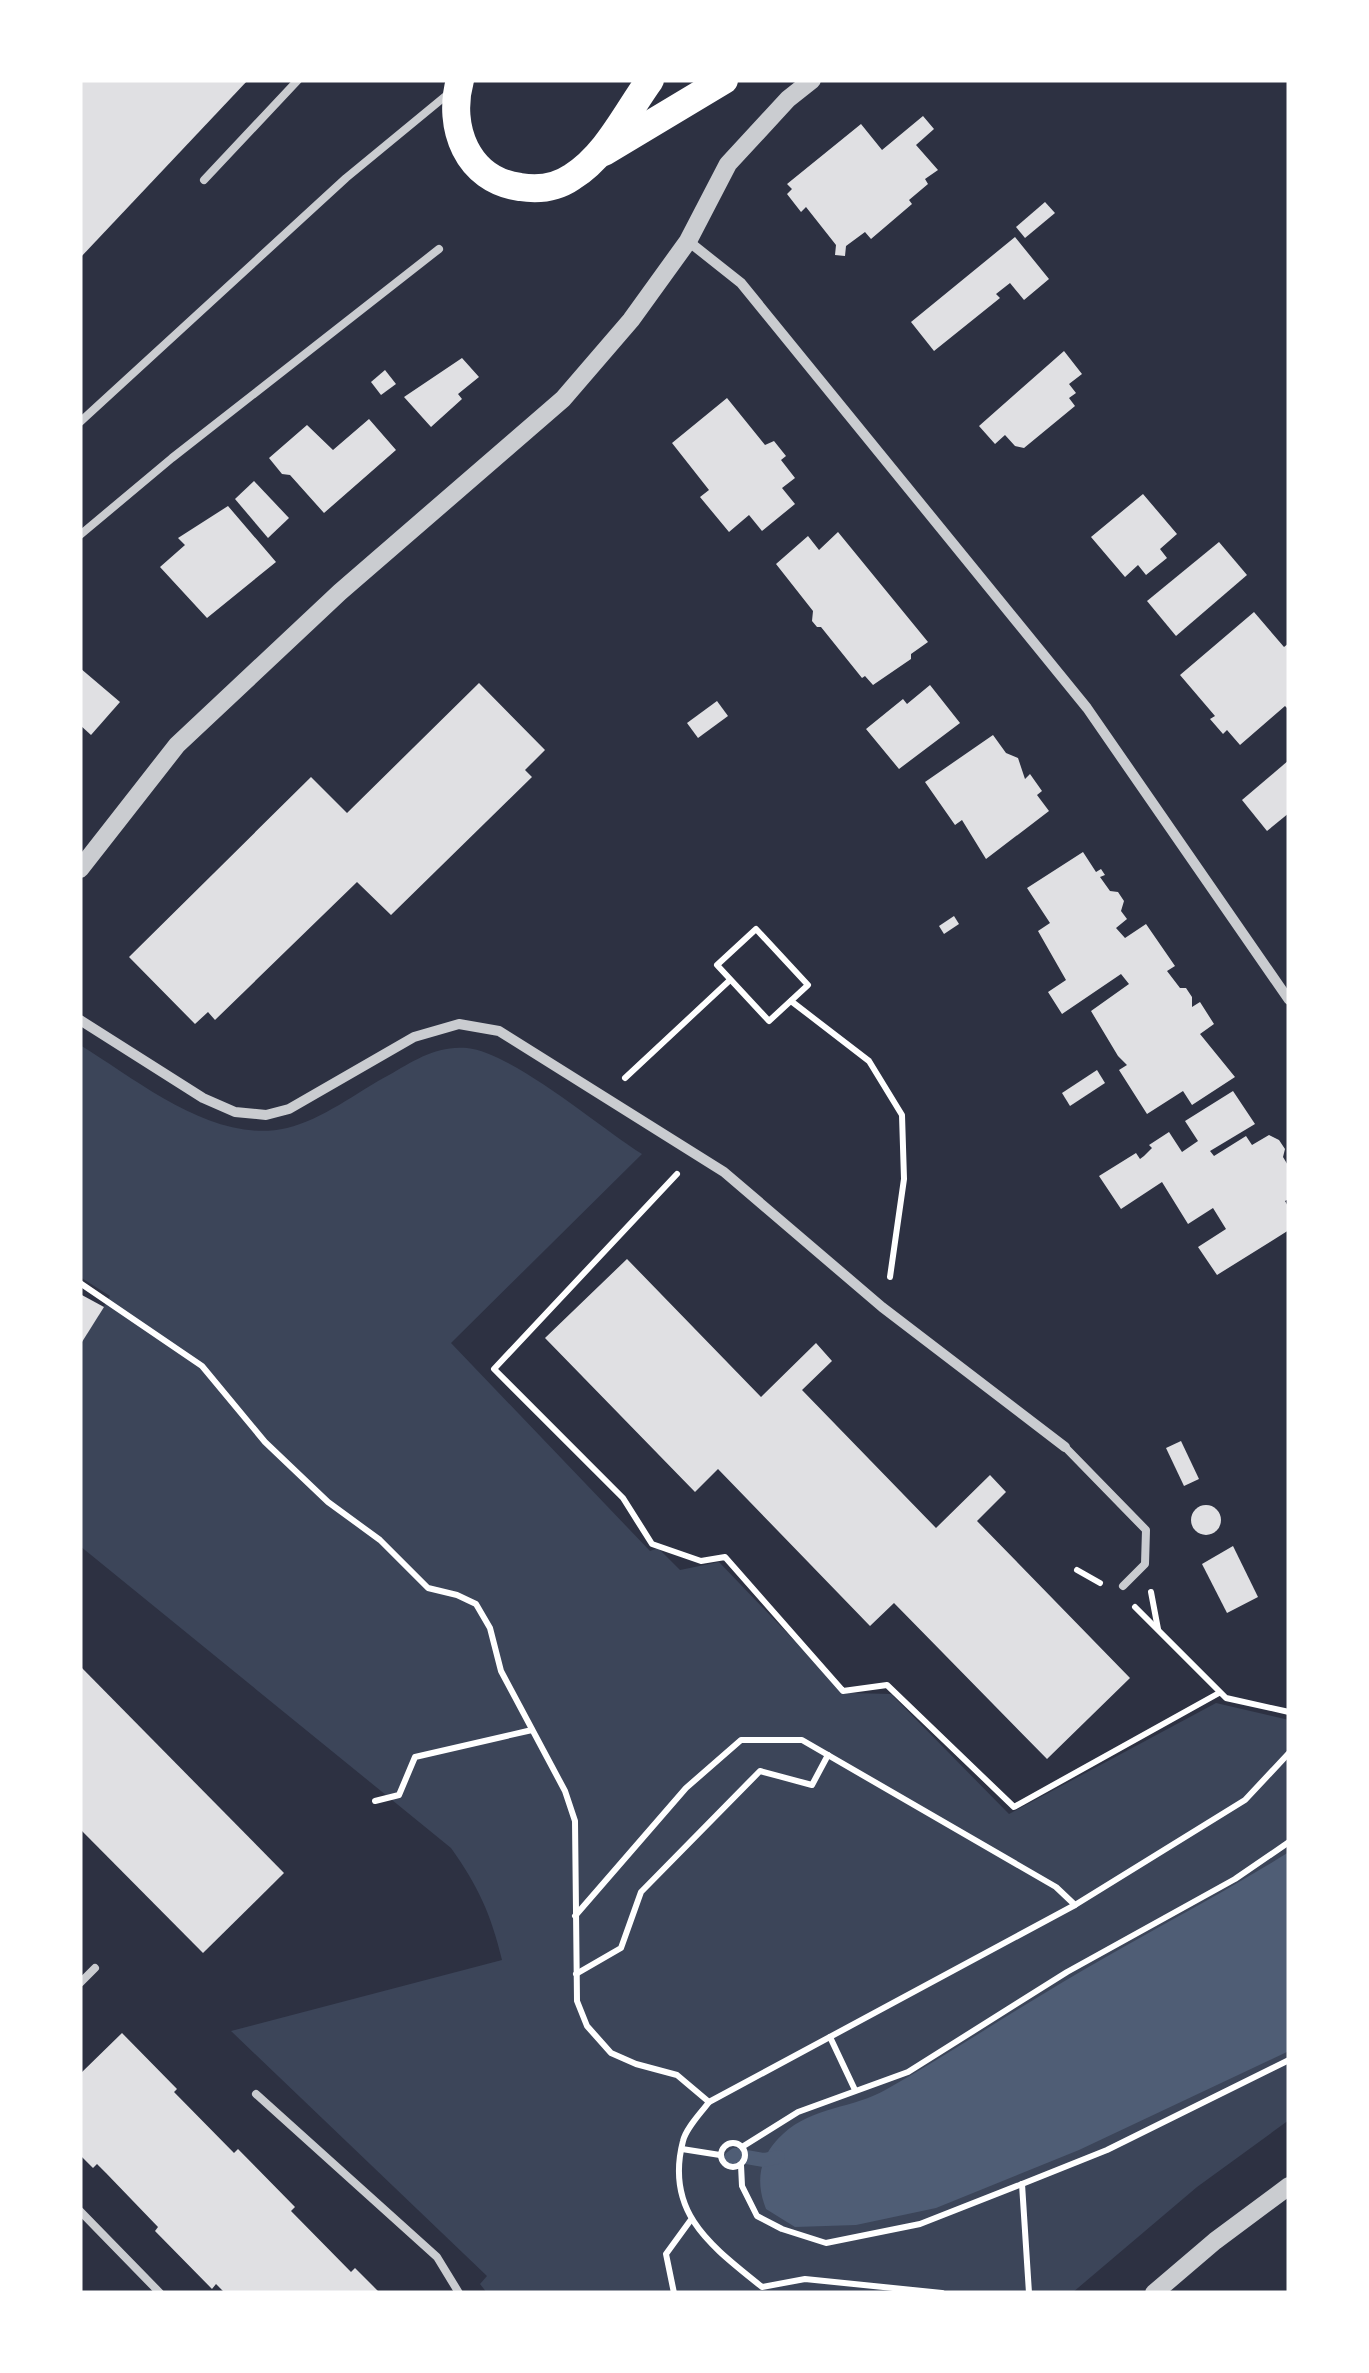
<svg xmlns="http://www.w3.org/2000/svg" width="1369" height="2373" font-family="Signika,sans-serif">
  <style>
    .green { fill: #3c4559 }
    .water { fill: #4f5d75 }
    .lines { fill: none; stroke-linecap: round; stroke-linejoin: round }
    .stream { stroke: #4f5d75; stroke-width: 14 }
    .building { fill: #e0e0e3 }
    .path { stroke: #fff; stroke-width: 6 }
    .service { stroke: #caccd0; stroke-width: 8 }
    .minor { stroke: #caccd0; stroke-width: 10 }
    .tertiary { stroke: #caccd0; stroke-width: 18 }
    .trunk { stroke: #fff; stroke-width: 28 }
  </style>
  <rect width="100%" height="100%" fill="#2d3142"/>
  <path class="green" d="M 80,1045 C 139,1081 214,1145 287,1128 C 322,1120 357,1092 389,1075 C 413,1061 437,1045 467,1048 C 513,1053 599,1127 642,1154 L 451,1343 L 650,1551 L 658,1548 L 680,1570 L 719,1562 L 815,1662 L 850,1693 L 891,1694 L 1009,1814 L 1216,1703 L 1289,1720 L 1289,2120 L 1197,2187 L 1072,2293 L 487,2293 L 480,2284 L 487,2276 L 231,2031 L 502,1960 C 491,1914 478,1886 451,1848 L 80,1546 L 80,1345 L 110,1296 L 80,1277 Z"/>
  <path class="water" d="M 1289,1852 L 1289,2051 L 1079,2150 L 936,2208 L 856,2225 L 795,2227 L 766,2209 C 755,2181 759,2156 783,2134 C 813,2106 853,2109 887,2089 C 947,2055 1004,2017 1063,1982 C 1138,1937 1215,1898 1289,1852 Z"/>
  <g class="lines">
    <polyline class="stream" points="731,2158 735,2155 764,2160 778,2157"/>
  </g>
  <g class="building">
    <polygon points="80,80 248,80 80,258"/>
    <polygon points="923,116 934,129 916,145 938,170 925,179 928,184 909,200 912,204 871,239 865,232 846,246 845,256 835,255 836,245 806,207 801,212 787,194 792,189 787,184 861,124 882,150"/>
    <polygon points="1045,202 1055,213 1025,238 1016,227"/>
    <polygon points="1015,237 1049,279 1024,300 1010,283 996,294 1000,298 934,351 911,322"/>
    <polygon points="1064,351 1082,374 1069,384 1076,393 1069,398 1075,406 1024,448 1015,446 1005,435 995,444 979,426"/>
    <polygon points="462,358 479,377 458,394 462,399 431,427 404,397"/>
    <polygon points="385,370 396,384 381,395 371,382"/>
    <polygon points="727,398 765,445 774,441 786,456 781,460 795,478 782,488 795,504 762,531 749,515 729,532 700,497 709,490 672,443"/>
    <polygon points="369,419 396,450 324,513 290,475 282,474 269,458 307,425 333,450"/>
    <polygon points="254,481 289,518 268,538 235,499"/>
    <polygon points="1143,494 1177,534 1160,549 1167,558 1146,575 1138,565 1125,577 1091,537"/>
    <polygon points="228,506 276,562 207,618 160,567 185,545 178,538"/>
    <polygon points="838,532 928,642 911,654 911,659 873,685 865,676 862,678 821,627 817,627 812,621 813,611 776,564 808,536 819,550"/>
    <polygon points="1219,542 1247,575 1176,636 1147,601"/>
    <polygon points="1254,612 1284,647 1289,643 1289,710 1285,706 1240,745 1227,730 1223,734 1210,719 1215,716 1180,675"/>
    <polygon points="80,668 120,702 91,735 80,725"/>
    <polygon points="479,683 545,750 525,770 532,777 391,915 357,882 215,1020 208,1012 195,1024 129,957 311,777 347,813"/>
    <polygon points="930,685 960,723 899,769 866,729 903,699 907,704"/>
    <polygon points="717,701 728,716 698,738 687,723"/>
    <polygon points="993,735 1006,753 1018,758 1025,779 1030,774 1042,791 1037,795 1049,811 986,859 962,820 955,825 925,782"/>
    <polygon points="1289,760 1289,813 1267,831 1242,800"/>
    <polygon points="1083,852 1096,872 1101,869 1105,875 1100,877 1110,891 1118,892 1124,901 1121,911 1127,919 1116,928 1125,938 1146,924 1175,966 1167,971 1180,988 1186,988 1192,997 1192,1007 1200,1002 1214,1024 1200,1034 1235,1077 1192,1105 1183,1091 1147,1114 1119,1070 1127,1065 1118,1056 1091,1011 1129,984 1121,974 1062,1014 1048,992 1066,980 1038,931 1050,923 1027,888"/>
    <polygon points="954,916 959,924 944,934 939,926"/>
    <polygon points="1097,1070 1105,1083 1070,1106 1062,1093"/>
    <polygon points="1233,1091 1255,1124 1210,1151 1214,1156 1246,1136 1252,1145 1269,1135 1279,1140 1285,1149 1283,1157 1289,1167 1289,1199 1285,1201 1289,1208 1289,1230 1217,1275 1198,1247 1226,1229 1213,1208 1188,1224 1162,1182 1121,1209 1099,1176 1136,1153 1140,1159 1144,1156 1152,1148 1149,1145 1169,1132 1182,1152 1198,1141 1185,1121"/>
    <polygon points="627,1259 761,1397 816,1343 832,1361 802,1390 936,1528 990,1475 1006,1492 977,1521 1130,1678 1047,1759 894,1603 870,1626 718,1469 695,1492 545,1338"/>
    <polygon points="80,1294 104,1307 82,1342 80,1340"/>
    <polygon points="1181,1441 1199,1479 1184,1486 1166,1448"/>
    <circle cx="1206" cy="1520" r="15"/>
    <polygon points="1233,1546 1258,1597 1227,1613 1202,1564"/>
    <polygon points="80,1666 284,1873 203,1953 80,1829"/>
    <polygon points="122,2033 177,2089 174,2092 234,2153 238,2149 295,2207 291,2211 351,2272 355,2268 380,2293 225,2293 216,2284 212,2289 155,2231 158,2227 106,2173 97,2164 93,2168 80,2155 80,2074"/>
  </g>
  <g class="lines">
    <g class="path">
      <polygon points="756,929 808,985 769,1021 717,965"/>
      <polyline points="791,1001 869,1061 902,1115 904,1179 890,1277"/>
      <polyline points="625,1078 730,980"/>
      <polyline points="677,1174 494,1369 623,1498 652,1544 701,1561 725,1557 843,1691 887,1685 1014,1807 1219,1693"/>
      <path d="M 80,1283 L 202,1366 L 265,1442 L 328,1502 L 380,1540 L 428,1588 L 457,1595 L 476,1604 L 490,1628 L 501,1671 L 565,1791 L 575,1821 L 577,2001 L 587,2026 L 611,2053 L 636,2064 L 677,2075 L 709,2102 C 701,2113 686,2128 683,2141 C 664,2214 713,2247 762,2287 L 805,2279 L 942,2293"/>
      <polyline points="1077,1570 1100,1583"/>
      <polyline points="1151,1592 1158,1629"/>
      <polyline points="1135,1607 1226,1698 1289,1712"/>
      <polyline points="375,1801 399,1795 415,1757 532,1730"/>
      <polyline points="575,1916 686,1788 741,1740 802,1740 1056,1887 1075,1905"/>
      <polyline points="576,1974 621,1948 641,1892 760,1771 812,1785 828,1755"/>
      <polyline points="830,2037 855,2090"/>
      <polyline points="709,2102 1075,1905 1245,1800 1289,1753"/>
      <circle cx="733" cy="2155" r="12"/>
      <polyline points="742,2147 798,2112 908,2072 1067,1972 1235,1879 1289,1842"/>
      <polyline points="682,2149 720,2155"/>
      <polyline points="741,2165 742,2186 757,2216 782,2229 826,2243 920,2224 1022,2184 1107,2150 1289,2060"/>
      <polyline points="1022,2184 1029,2293"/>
      <polyline points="674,2293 666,2254 690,2221"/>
    </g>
    <g class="service">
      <polyline points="204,180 298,80"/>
      <polyline points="80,422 346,178 448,94"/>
      <polyline points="80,535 172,458 439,249"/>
      <polyline points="1065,1447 1146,1530 1145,1564 1123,1586"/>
      <polyline points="80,1983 95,1968"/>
      <polyline points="256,2094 437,2257 459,2293"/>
      <polyline points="80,2211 160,2293"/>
    </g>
    <g class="minor">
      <polyline points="688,241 741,283 1087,708 1289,1000"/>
      <polyline points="80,1020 203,1098 235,1112 266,1115 289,1109 414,1037 459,1024 499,1031 724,1172 882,1307 1065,1447"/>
    </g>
    <g class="tertiary">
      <polyline points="80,869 177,745 340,592 563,399 631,320 688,241 728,164 788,99 812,80"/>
      <polyline points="1154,2293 1215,2241 1289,2186"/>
    </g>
    <g class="trunk">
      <path d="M 460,80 C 447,127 467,180 520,187 C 538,190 556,188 572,177 C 607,155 626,113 650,80"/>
      <polyline points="604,152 724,80"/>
    </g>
  </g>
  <rect width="1369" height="2373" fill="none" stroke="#ffffff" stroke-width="165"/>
</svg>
